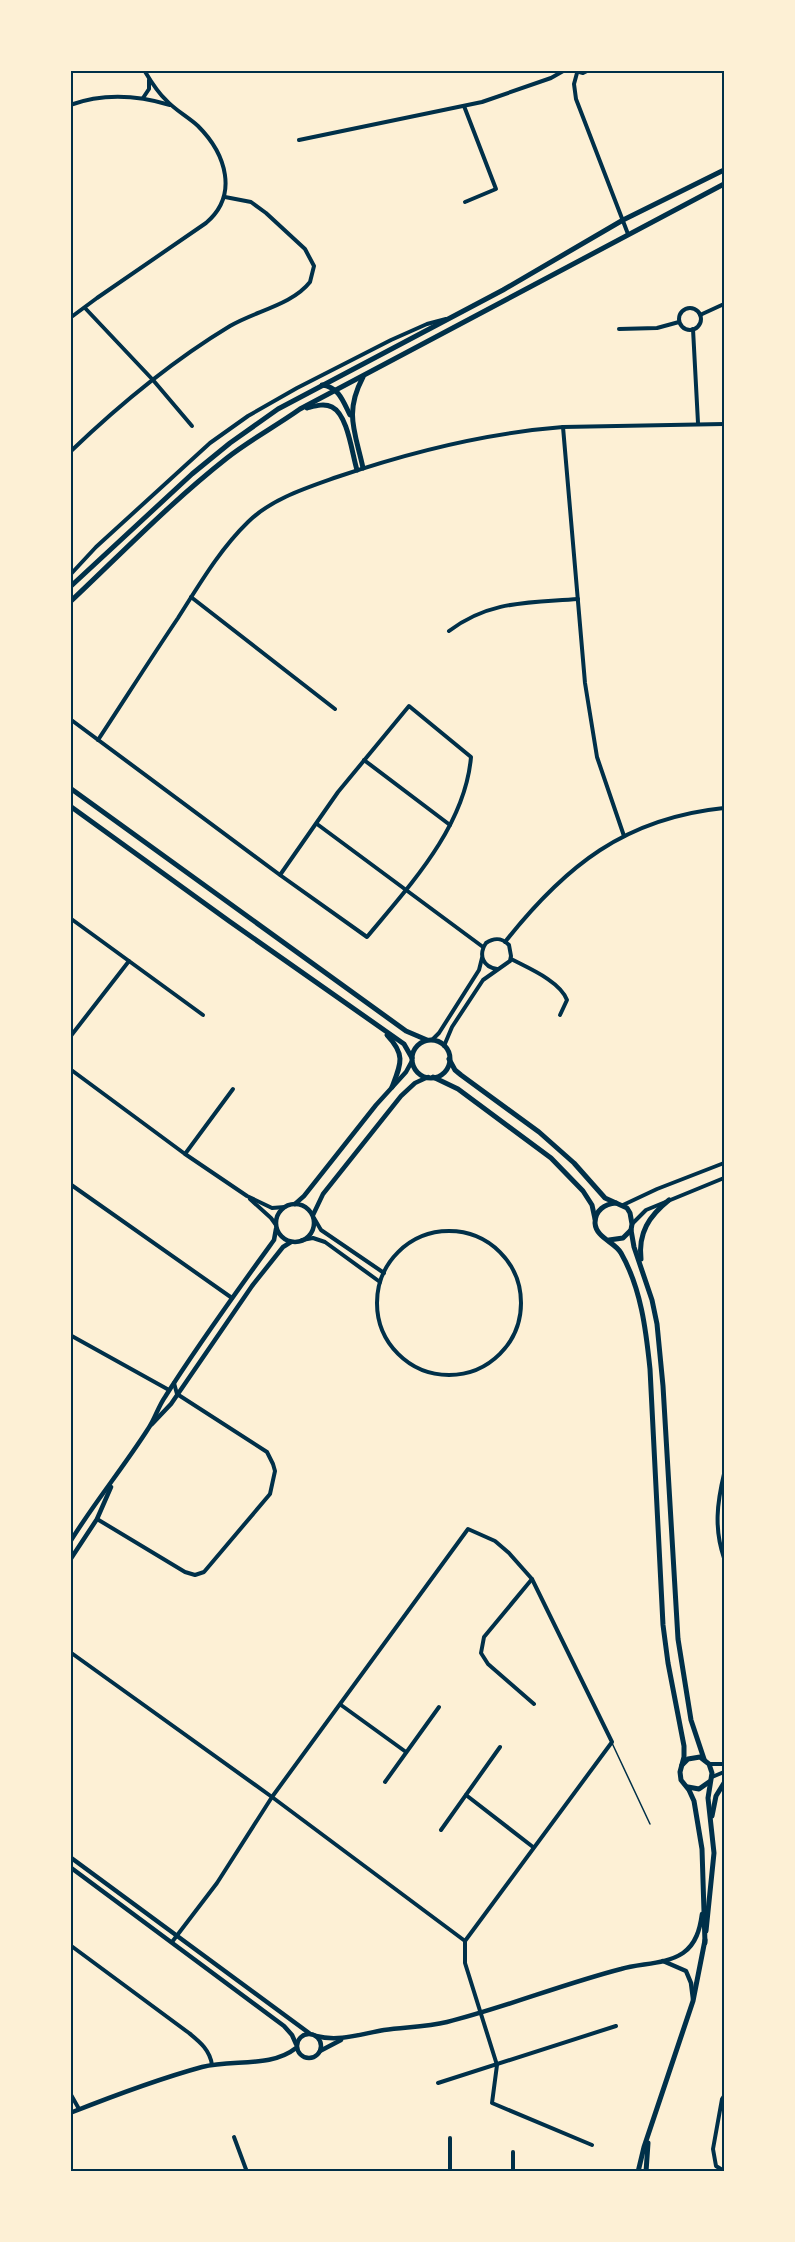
<svg xmlns="http://www.w3.org/2000/svg" width="795" height="2242" font-family="'Roboto Condensed',sans-serif">
  <style>
    .lines { fill: none; stroke-linecap: round; stroke-linejoin: round }
    .service { stroke: #003049; stroke-width: 1.5 }
    .minor { stroke: #003049; stroke-width: 4 }
    .tertiary { stroke: #003049; stroke-width: 4.5 }
    .secondary { stroke: #003049; stroke-width: 5 }
    .primary { stroke: #003049; stroke-width: 5 }
    .neatline { fill: none; stroke: #003049; stroke-width: 2 }
  </style>
  <rect width="100%" height="100%" fill="#fdf0d5"/>
  <g class="lines">
    <polyline class="service" points="612,1743 650,1824"/>
    <g class="minor">
      <polyline points="572,70 583,73 589,70"/>
      <polyline points="577,73 574,84 576,99 628,234"/>
      <polyline points="143,98 149,89 149,80"/>
      <path d="M 70,105 C 103,93 137,95 170,105"/>
      <polyline points="464,106 496,189 465,202"/>
      <polyline points="299,140 482,102 551,78 565,70"/>
      <polyline points="85,308 153,380 192,426"/>
      <circle cx="690" cy="319" r="11"/>
      <polyline points="700,315 724,304"/>
      <path d="M 70,318 L 97,298 L 206,223 C 239,195 226,154 198,126 C 188,117 175,110 166,100 C 157,92 150,80 144,70"/>
      <polyline points="619,329 657,328 679,322"/>
      <polyline points="693,329 698,423"/>
      <polyline points="563,427 585,683 597,757 624,836"/>
      <path d="M 70,452 C 119,405 172,361 230,326 C 255,311 292,305 310,282 L 314,266 L 305,249 L 266,213 L 251,202 L 225,197"/>
      <polyline points="70,575 96,547 210,443 248,416 297,388 391,340 427,324 446,319"/>
      <polyline points="191,597 335,709"/>
      <path d="M 449,631 C 490,600 529,603 578,599"/>
      <path d="M 70,719 L 280,875 L 367,937 C 410,885 465,827 471,757 L 409,706 L 338,792 L 280,875"/>
      <path d="M 98,740 C 125,699 151,658 178,618 C 199,585 220,549 248,522 C 271,499 306,488 337,477 C 410,452 486,433 563,427 L 724,424"/>
      <polyline points="364,760 450,825"/>
      <polyline points="317,824 483,947"/>
      <polyline points="70,918 203,1015"/>
      <path d="M 505,942 C 565,866 625,818 724,808"/>
      <path d="M 511,959 C 528,968 560,981 567,1000 L 560,1015"/>
      <polyline points="70,1037 129,961"/>
      <polyline points="432,1040 439,1033 479,970 482,958"/>
      <path d="M 444,1046 L 452,1027 L 483,980 L 510,961 L 511,956 L 509,945 C 502,938 495,937 486,943 C 478,955 483,967 497,969"/>
      <polyline points="70,1069 185,1154 247,1196 272,1208 285,1207"/>
      <polyline points="185,1154 233,1089"/>
      <polyline points="70,1184 232,1298"/>
      <polyline points="250,1199 271,1218 276,1225"/>
      <polyline points="623,1205 657,1189 724,1163"/>
      <polyline points="314,1218 321,1230 384,1273"/>
      <polyline points="632,1224 646,1210 724,1178"/>
      <circle cx="449" cy="1303" r="72"/>
      <polyline points="302,1240 313,1238 325,1242 380,1282"/>
      <polyline points="70,1335 169,1390"/>
      <path d="M 724,1474 C 717,1503 714,1529 724,1558"/>
      <polyline points="97,1519 185,1572 195,1575 204,1572 270,1494 275,1471 273,1464 267,1452 177,1394 174,1383"/>
      <polyline points="532,1579 484,1637 481,1653 488,1664 534,1704"/>
      <polyline points="70,1652 272,1797 465,1941"/>
      <polyline points="341,1705 406,1752"/>
      <polyline points="709,1764 724,1764"/>
      <polyline points="712,1777 724,1772"/>
      <polyline points="385,1782 439,1707"/>
      <polyline points="466,1795 533,1847"/>
      <polyline points="441,1830 500,1747"/>
      <polyline points="465,1941 465,1963 497,2065 492,2103 592,2145"/>
      <polyline points="172,1942 217,1883 272,1797 468,1529 495,1541 509,1553 532,1579 612,1742 465,1941"/>
      <path d="M 70,1945 L 189,2033 C 200,2042 210,2050 212,2065"/>
      <polyline points="438,2083 616,2026"/>
      <polyline points="70,2093 79,2109"/>
      <polyline points="724,2096 722,2099 713,2149 716,2166 724,2171"/>
      <polyline points="234,2137 247,2172"/>
      <polyline points="450,2138 450,2172"/>
      <polyline points="513,2172 513,2152"/>
    </g>
    <g class="tertiary">
      <circle cx="295" cy="1223" r="19"/>
      <polyline points="295,1204 304,1196 376,1105 406,1072 412,1061"/>
      <polyline points="313,1215 323,1194 401,1096 415,1083 428,1077"/>
      <polyline points="152,1424 171,1404 252,1286 283,1247 291,1242"/>
      <path d="M 70,1542 C 94,1503 123,1468 148,1429 C 155,1419 158,1407 165,1397 C 199,1343 237,1291 274,1240 L 276,1229"/>
      <polyline points="70,1560 97,1519 111,1487"/>
      <polyline points="70,1857 309,2033"/>
      <polyline points="70,1867 284,2026 292,2035 296,2044"/>
      <polyline points="663,1961 686,1971 691,1983 693,1999"/>
      <circle cx="309" cy="2046" r="12"/>
      <path d="M 316,2036 C 339,2042 361,2034 384,2030 C 405,2027 426,2027 447,2022 C 506,2007 563,1984 621,1969 C 641,1963 665,1965 683,1953 C 696,1944 700,1929 702,1914"/>
      <polyline points="320,2051 341,2040"/>
      <path d="M 70,2113 C 113,2096 158,2079 202,2067 C 233,2059 271,2068 296,2048"/>
    </g>
    <g class="secondary">
      <polyline points="70,788 406,1031 427,1040"/>
      <polyline points="70,806 229,921 404,1044 412,1058"/>
      <path d="M 387,1035 C 406,1055 401,1064 392,1087"/>
      <circle cx="431" cy="1059" r="19"/>
      <polyline points="449,1059 455,1070 461,1075 539,1132 574,1163 605,1198 627,1208 630,1213 632,1224 631,1230 623,1238 609,1240"/>
      <polyline points="433,1077 458,1089 551,1158 583,1191 592,1205 595,1219"/>
      <path d="M 616,1203 C 605,1204 595,1210 595,1223 C 596,1238 615,1242 621,1253 C 641,1288 646,1330 650,1369 L 663,1625 L 668,1663 L 684,1746 L 684,1757 L 680,1772 L 681,1780 L 689,1790 L 694,1801 L 702,1849 L 705,1943"/>
      <polyline points="631,1230 634,1247 652,1300 657,1324 663,1386 678,1639 691,1720 704,1759"/>
      <path d="M 641,1259 C 638,1233 649,1216 669,1200"/>
      <polyline points="682,1765 688,1759 700,1757 709,1764 712,1773 708,1798 714,1853 706,1931"/>
      <polyline points="688,1787 699,1789 709,1782"/>
      <polyline points="712,1816 716,1796 724,1783"/>
      <polyline points="638,2172 644,2147 693,2001 705,1940"/>
      <polyline points="646,2172 648,2143"/>
    </g>
    <g class="primary">
      <path d="M 363,377 C 344,413 355,431 363,468"/>
      <path d="M 322,385 C 339,387 343,401 350,415"/>
      <path d="M 307,408 C 315,406 324,403 332,407 C 348,415 352,454 357,470"/>
      <polyline points="70,587 192,474 230,443 278,409 503,290 623,220 724,170"/>
      <path d="M 70,602 C 122,553 171,502 227,458 C 250,440 276,426 300,409 L 724,184"/>
    </g>
  </g>
  <rect width="795" height="2242" fill="none" stroke="#fdf0d5" stroke-width="144"/>
  <rect x="72" y="72" width="651" height="2098" class="neatline"/>
</svg>
